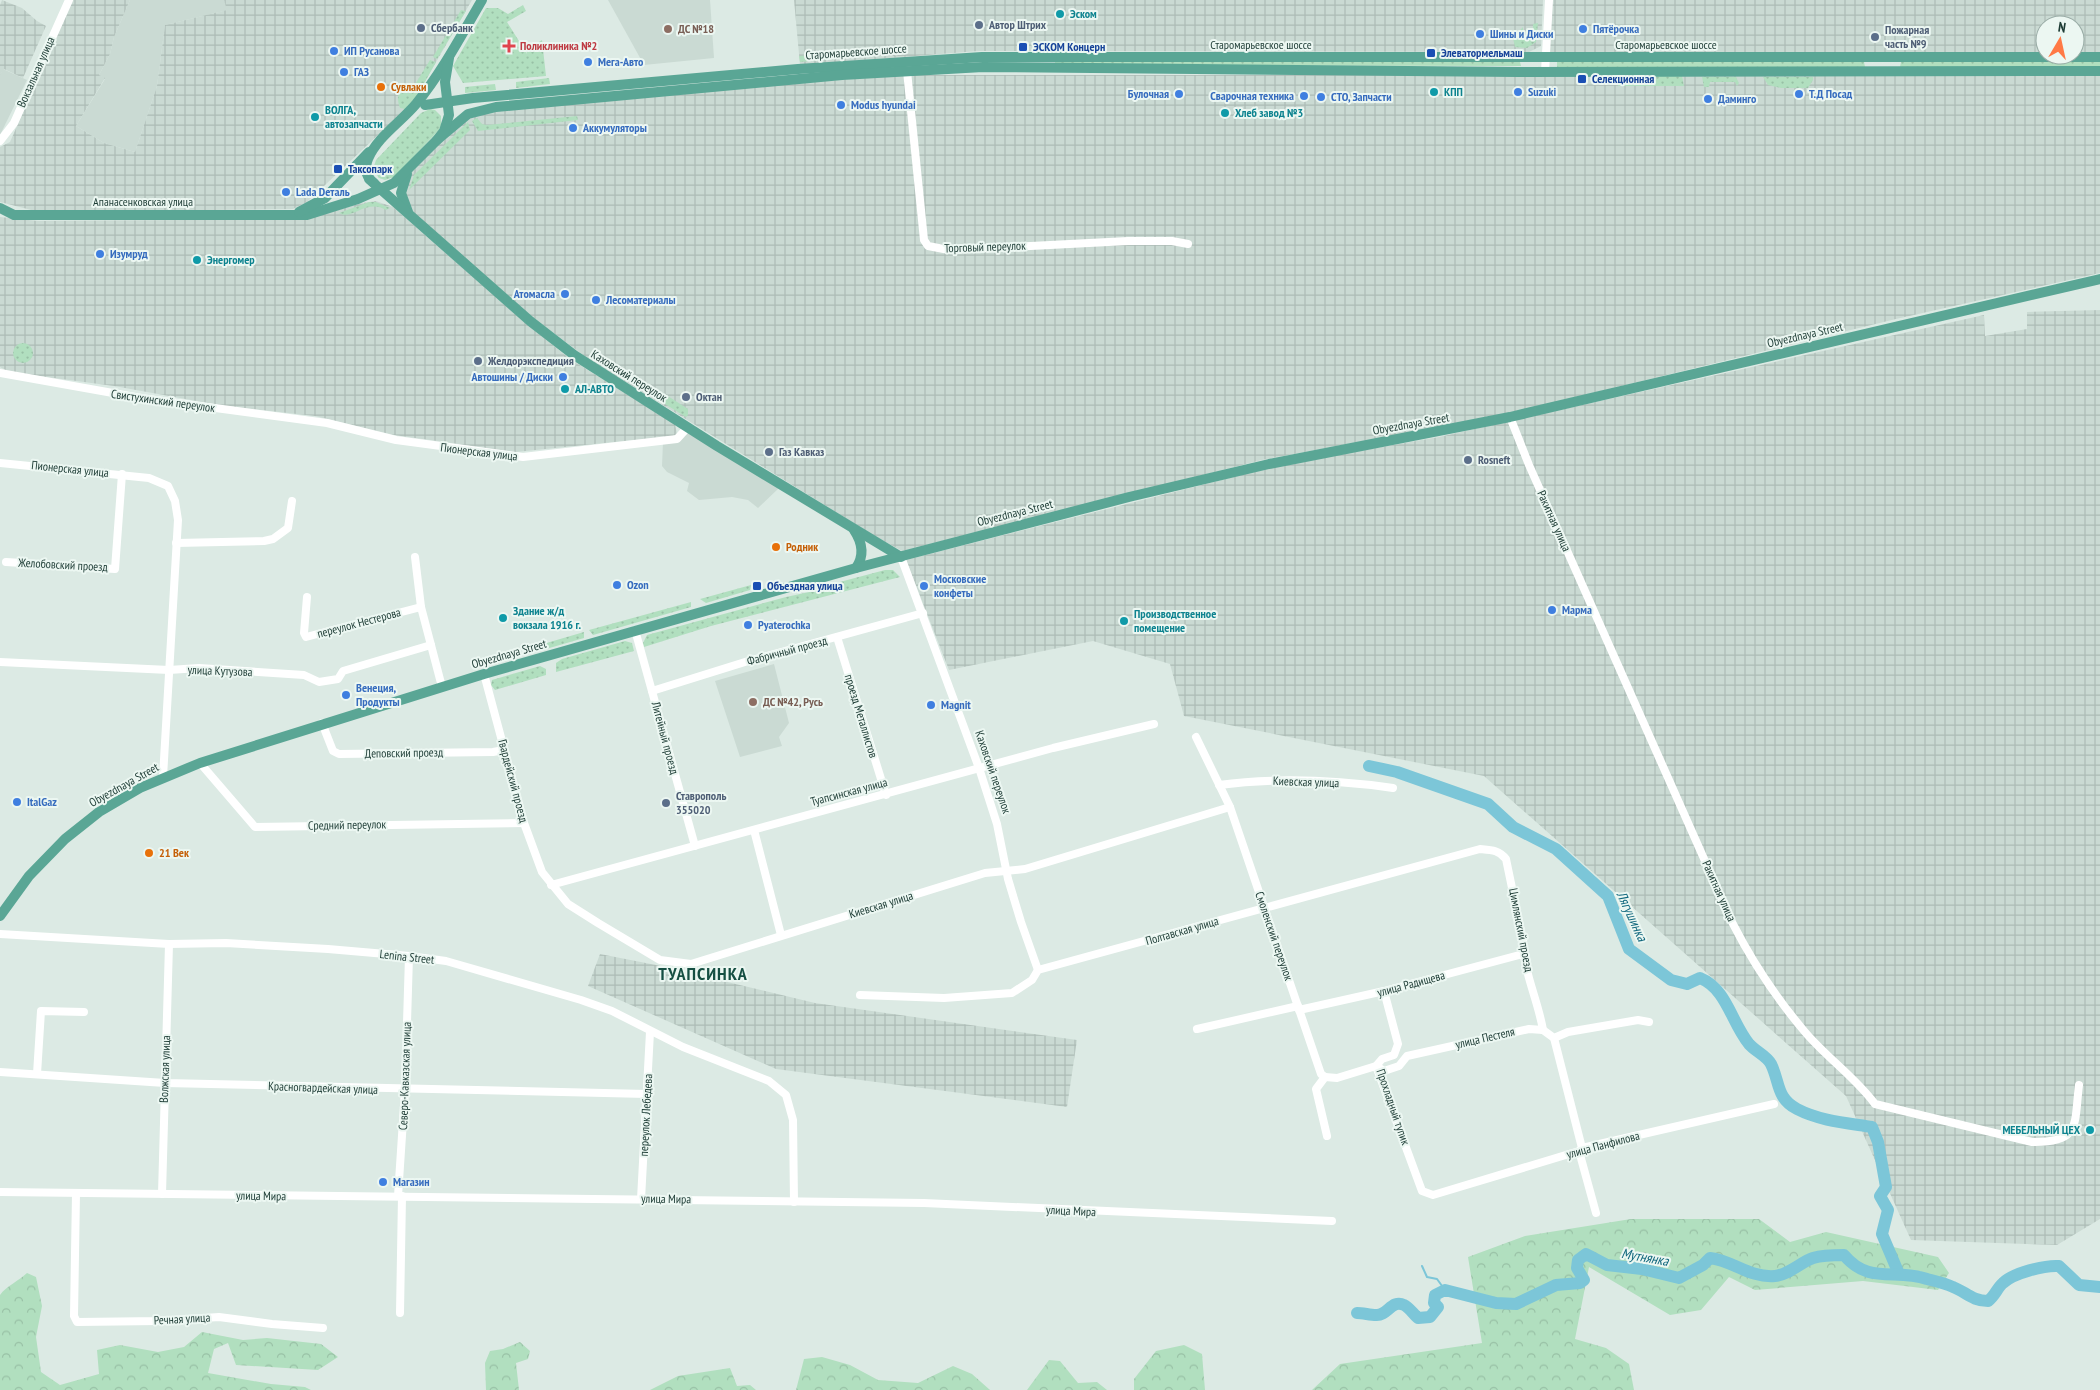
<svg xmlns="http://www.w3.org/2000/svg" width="2100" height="1390" viewBox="0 0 2100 1390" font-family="'PT Sans Narrow',sans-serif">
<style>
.built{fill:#cadad3}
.industrial{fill:url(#industrial-grid)}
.grass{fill:url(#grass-dots)}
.forest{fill:url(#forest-crowns)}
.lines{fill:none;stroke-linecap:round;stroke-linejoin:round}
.stream{stroke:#7cc6d8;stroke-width:2}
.river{stroke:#7cc6d8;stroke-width:12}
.minor{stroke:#fff;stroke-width:8}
.major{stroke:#5aa695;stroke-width:10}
.culture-dot{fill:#0f9aa8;stroke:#ecf7f2;stroke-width:2}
.service-dot{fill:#5c6f8a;stroke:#ecf7f2;stroke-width:2}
.education-dot{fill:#8d6e63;stroke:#ecf7f2;stroke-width:2}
.shop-dot{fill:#3f7fe0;stroke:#ecf7f2;stroke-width:2}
.health-dot{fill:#e0444e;stroke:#ecf7f2;stroke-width:2}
.transit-dot{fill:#1a4fb4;stroke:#ecf7f2;stroke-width:2}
.food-dot{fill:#e8710a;stroke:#ecf7f2;stroke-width:2}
.labels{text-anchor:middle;stroke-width:4;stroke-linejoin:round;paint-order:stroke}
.culture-label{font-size:12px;font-weight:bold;fill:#0d838f;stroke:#ecf7f2;text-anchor:start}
.service-label{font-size:12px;font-weight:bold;fill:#4e5e75;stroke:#ecf7f2;text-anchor:start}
.education-label{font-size:12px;font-weight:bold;fill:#785e54;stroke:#ecf7f2;text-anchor:start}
.shop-label{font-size:12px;font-weight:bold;fill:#366cbe;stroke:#ecf7f2;text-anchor:start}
.street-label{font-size:12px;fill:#1c3b34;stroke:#ecf7f2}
.health-label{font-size:12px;font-weight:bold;fill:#be3a42;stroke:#ecf7f2;text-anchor:start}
.transit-label{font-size:12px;font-weight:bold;fill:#164399;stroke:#ecf7f2;text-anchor:start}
.food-label{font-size:12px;font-weight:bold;fill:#c56008;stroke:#ecf7f2;text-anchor:start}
.water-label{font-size:14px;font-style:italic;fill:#10677d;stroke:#ecf7f2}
.district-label{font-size:18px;font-weight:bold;letter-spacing:1px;fill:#164f43;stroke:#ecf7f2}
</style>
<defs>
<pattern id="industrial-grid" width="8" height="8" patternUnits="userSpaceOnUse" patternTransform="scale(1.25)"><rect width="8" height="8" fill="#cadad3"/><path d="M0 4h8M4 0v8" fill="none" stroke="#adbcb6"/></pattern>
<pattern id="grass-dots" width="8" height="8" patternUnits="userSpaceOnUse" patternTransform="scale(1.25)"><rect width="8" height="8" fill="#b1dfbf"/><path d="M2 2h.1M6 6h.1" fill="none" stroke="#98c0a5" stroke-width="1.8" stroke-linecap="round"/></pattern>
<pattern id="forest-crowns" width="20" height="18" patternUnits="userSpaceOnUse" patternTransform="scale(1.25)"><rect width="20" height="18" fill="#b1dfbf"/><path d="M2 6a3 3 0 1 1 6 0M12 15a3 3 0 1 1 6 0" fill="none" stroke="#98c0a5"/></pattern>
</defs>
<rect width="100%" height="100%" fill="#dceae4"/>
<g class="built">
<path d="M130,0H224L228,10L165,25L157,86L135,152L104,143L76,126L105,79L99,75L110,54L114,37Z"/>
<path d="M608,0H710L714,58L644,65Z"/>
<path d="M3,69L27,80L0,135V75Z"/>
<path d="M687,431L779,488L758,508L748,500L732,497L699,500L687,491L689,483L667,472L662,466L663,442Z"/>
<path d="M774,664L789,723L779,737L782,746L740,757L715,681Z"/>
</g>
<g class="industrial">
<path d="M2,0L22,8L37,21L46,26L23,78L4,69L0,75V5Z"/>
<path d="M72,0H130L114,37L110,54L99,75L105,78L76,126L104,143L135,152L157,86L165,25L227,10L224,0H472L413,102L307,202L293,209L39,212L0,202V147L10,142Z"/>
<path d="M794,0H1543L1541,46L1529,52L979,51L800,65Z"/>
<path d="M1552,0H2100V54H2075V25H2045V54H1549Z"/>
<path d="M911,75H2100V273L1896,319L1507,414L1262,460L902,551L873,535L587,358L527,313L413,215L404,193L412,172L440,143L470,117L478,113L779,84Z"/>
<path d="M376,201L393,207L523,321L570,359L675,424L677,434L673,436L516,452L394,435L315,416L224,406L114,386L9,372L0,367V217L38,221L307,219L362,203Z"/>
<path d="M2100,310V1219L2057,1245L1911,1240L1846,1096L1484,776L1184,716L1170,664L1093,641L949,670L906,560L1265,469L1319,458L1439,437L1984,315L1985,336L2027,329V312Z"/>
<path d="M600,954L656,965L815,1003L1077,1040L1067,1107L776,1069L588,986Z"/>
</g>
<g class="grass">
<path d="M523,5L526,11L507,22L527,54L526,50L542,40L546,76L463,83L453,66L486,8H498L508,14Z"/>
<path d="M461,10L466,11L437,59L433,57Z"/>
<path d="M1538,23L1536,42L1527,48L1515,47L1513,38L1523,27V36L1533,37V24Z"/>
<path d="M846,52L843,58L800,62L799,56Z"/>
<path d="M430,60L436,62L417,96L405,109L400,108C396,98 398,89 407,84L414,86Z"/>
<path d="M1055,60L1520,62L1521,66L1055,65Z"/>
<path d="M2100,61V68L1900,67L1901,62Z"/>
<path d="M1557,62H1864L1865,67L1557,68Z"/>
<path d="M1621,76H1682L1684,86H1618Z"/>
<path d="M1702,77H1736L1739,83L1737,86L1735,82H1710L1709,87H1704Z"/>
<path d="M1763,77H1813V80L1808,88H1781L1768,85Z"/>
<path d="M549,78L550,84L516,88V82Z"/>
<path d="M495,84L496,90L465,93V87Z"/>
<path d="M430,109L435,110L441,116V125L439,130L394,177L385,180L379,178L373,169L376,160L421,113Z"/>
<path d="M577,116L578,120L478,131L472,121L477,118L482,124L487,125Z"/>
<path d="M468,122L470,130L409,190L414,175Z"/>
<path d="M369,202H376L390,208L386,210C367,198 351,221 339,213Z"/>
<circle cx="23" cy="353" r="10"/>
<path d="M660,391L688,409V415L686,417L652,396L654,392Z"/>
<path d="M885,570H893L900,577L711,626L644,647L643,643L647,635L786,597L828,588L836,583Z"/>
<path d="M751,585L750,590L706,603L700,599Z"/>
<path d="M691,602V607L593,635L589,630Z"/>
<path d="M584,632V638L546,649L543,644Z"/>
<path d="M625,641L632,643L634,651L556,672V663L562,659Z"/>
<path d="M540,666L546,669V675L495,690L491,685L492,680Z"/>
</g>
<g class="forest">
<path d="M1631,1219H1759L1790,1242L1826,1232L1938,1257L1949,1273L1938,1290L1863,1281L1755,1290L1729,1277L1701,1310L1670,1315L1589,1267L1575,1339L1606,1348L1629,1364L1634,1390H1312L1340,1364L1482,1343L1468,1257L1525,1236Z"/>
<path d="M27,1273L36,1277L42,1306L36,1337L41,1372L60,1385L99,1374L97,1350L120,1345L158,1352L184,1347L202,1332L243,1340L267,1338L321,1344L338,1357L318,1370L236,1365L228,1343L214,1349L208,1373L271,1384L305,1387L311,1390H0V1295C6,1286 19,1281 27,1273Z"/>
<path d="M520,1342L530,1351L528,1359L516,1363L519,1390H486L485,1363L490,1351L503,1349Z"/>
<path d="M1184,1345L1202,1354L1205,1390H1134V1379L1156,1351Z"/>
<path d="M822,1357L850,1365L878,1380L918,1383L953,1366L972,1374L990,1390H796L804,1359Z"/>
<path d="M1049,1360L1060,1361L1078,1383L1097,1382L1107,1390H1027Z"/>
<path d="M730,1368L737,1386L750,1385L756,1390H650L678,1376Z"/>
</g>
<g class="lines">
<path class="stream" d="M1422,1266L1427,1277L1437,1279L1445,1290"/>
<g class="river">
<path d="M1369,766L1397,772L1488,804L1513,827L1556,849L1608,896L1629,949L1671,980L1687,984L1700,978C1727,989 1731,1022 1749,1044C1755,1051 1767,1056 1771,1064C1780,1082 1776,1098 1797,1109C1820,1121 1847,1123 1872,1127L1878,1142L1886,1187L1880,1196L1888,1210L1882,1234L1899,1274"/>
<path d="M1357,1313C1363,1313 1370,1315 1376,1315C1387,1316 1392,1299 1404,1305C1409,1307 1414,1315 1418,1318L1430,1317L1438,1307L1434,1303L1435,1295L1445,1290L1496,1303L1516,1304L1556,1285L1580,1283L1584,1280L1577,1268L1578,1260L1586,1254L1607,1265L1642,1269L1679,1278L1703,1265L1710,1258C1734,1261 1749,1278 1775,1276C1788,1275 1801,1262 1813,1258C1823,1255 1833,1255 1844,1255C1869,1285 1895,1268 1927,1279C1935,1281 1945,1283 1953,1287C1966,1292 1972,1301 1988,1301C1995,1296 1997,1288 2003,1283C2013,1273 2045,1265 2059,1266L2079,1285L2100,1287"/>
</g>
<g class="minor">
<path d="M907,71L924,240L928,246L949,250L1128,241H1172L1188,244"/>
<path d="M1545,72L1549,0"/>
<path d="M0,141L14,123L69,0"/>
<path d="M0,373L141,398L327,423L396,440L523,457L677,439L688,427"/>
<path d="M1510,417L1529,465L1733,924C1753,963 1777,999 1805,1032C1827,1058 1855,1077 1875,1104L2032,1142C2081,1143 2074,1125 2079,1085"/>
<path d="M0,463L149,478L168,486L175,501L178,520L163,777"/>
<path d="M176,543L264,541L273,539L288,528L292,501"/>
<path d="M415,557L421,607L442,687"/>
<path d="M901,557L979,768L997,824L1008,879L1021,922L1038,970"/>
<path d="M6,562L115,569L122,474"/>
<path d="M307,597L304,633L306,637L421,607"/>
<path d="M635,630L695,846"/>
<path d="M837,637L886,795"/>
<path d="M0,662L169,670L199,668L304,675L319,682L338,679L343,671L431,645"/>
<path d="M484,674L524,823L542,872L568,904L598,923L660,960L691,964L985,873L1025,869L1230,807"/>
<path d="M652,691L745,662L923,613"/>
<path d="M322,723L333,751L339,754L493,752L504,750"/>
<path d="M1196,737L1230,807L1321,1074L1325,1077L1316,1089L1327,1136"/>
<path d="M200,763L255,827L524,823"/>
<path d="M1219,785C1277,777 1336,780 1393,788"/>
<path d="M754,830L781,935"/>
<path d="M551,885L1053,748L1154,724"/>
<path d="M0,934L169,944L226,943L328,949L409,956L446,961L581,1000L612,1011L683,1047L769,1081L786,1095L793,1120L794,1202"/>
<path d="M1384,991L1398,1044L1394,1055L1382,1059L1376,1066L1422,1191L1433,1195L1579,1151L1582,1148L1774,1104"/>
<path d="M860,995L944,998L1012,993L1032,980L1038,970L1480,849C1491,850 1499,850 1506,859L1523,941C1523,971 1538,1000 1543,1030"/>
<path d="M1299,1010L1384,991L1523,954"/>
<path d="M1197,1029L1298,1006"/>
<path d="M1554,1038L1582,1148"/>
<path d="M0,1072L165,1083L647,1094"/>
<path d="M37,1074L41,1011L84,1012"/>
<path d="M1325,1077L1337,1078L1376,1066L1384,1071L1399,1066L1407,1056L1529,1029L1543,1030L1554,1038L1568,1032L1638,1020L1649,1022"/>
<path d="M1579,1151L1596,1213"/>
<path d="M0,1192L924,1203L1332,1221"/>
<path d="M76,1193L74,1316L77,1322L159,1321L219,1317L272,1324L323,1328"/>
<path d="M162,1194L169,944"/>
<path d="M398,1196L405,1090L409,956"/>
<path d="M641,1199L650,1032"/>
<path d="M400,1313L402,1196"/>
</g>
<g class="major">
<path d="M425,105L473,98L798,69L982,57H2100"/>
<path d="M437,140L468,114L496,107L842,75L983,67L1518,72L2100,71"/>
<path d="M407,174L401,193L408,212"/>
<path d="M369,179L530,321L574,355L717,446L901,557"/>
<path d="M374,183C366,177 364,169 368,159C377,137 401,122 416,104C442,72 461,36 482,0"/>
<path d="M0,208L14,215H307L358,199L394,183L437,140L444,131L449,115L445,82L449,58"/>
<path d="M299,212L325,198L369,152"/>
<path d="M854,530C862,542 865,555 856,568"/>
<path d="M0,916L29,876L65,839L99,812L140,788L200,763L484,674L856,568L1129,497L1269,464L1510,417L2100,279"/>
</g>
</g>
<g class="culture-dot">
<circle cx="1060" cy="14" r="5"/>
<circle cx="1434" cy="92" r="5"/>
<circle cx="1225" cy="113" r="5"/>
<circle cx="315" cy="117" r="5"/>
<circle cx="197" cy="260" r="5"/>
<circle cx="565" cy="389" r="5"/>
<circle cx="503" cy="618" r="5"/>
<circle cx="1124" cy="621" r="5"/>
<circle cx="2090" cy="1130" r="5"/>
</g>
<g class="service-dot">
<circle cx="979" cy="25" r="5"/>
<circle cx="421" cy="28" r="5"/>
<circle cx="1875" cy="37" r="5"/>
<circle cx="478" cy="361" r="5"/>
<circle cx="686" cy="397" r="5"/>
<circle cx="769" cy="452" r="5"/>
<circle cx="1468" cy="460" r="5"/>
<circle cx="666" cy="803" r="5"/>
</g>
<g class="education-dot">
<circle cx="668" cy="29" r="5"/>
<circle cx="753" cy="702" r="5"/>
</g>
<g class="shop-dot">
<circle cx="1583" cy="29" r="5"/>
<circle cx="1480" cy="34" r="5"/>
<circle cx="334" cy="51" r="5"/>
<circle cx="588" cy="62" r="5"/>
<circle cx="344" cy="72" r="5"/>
<circle cx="1518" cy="92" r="5"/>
<circle cx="1179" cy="94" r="5"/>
<circle cx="1799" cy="94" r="5"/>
<circle cx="1304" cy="96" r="5"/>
<circle cx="1321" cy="97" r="5"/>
<circle cx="1708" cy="99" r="5"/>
<circle cx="841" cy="105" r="5"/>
<circle cx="573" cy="128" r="5"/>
<circle cx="286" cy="192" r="5"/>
<circle cx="100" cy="254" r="5"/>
<circle cx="565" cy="294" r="5"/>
<circle cx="596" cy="300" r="5"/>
<circle cx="563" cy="377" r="5"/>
<circle cx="617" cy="585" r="5"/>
<circle cx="924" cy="586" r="5"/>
<circle cx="1552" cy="610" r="5"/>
<circle cx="748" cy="625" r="5"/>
<circle cx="346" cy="695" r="5"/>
<circle cx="931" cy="705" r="5"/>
<circle cx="17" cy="802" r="5"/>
<circle cx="383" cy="1182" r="5"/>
</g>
<path class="health-dot" d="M506.5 38.5h5v5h5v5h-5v5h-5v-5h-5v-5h5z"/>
<g class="transit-dot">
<rect x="1018" y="42" width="10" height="10" rx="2.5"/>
<rect x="1426" y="48" width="10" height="10" rx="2.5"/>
<rect x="1577" y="74" width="10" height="10" rx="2.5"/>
<rect x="333" y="164" width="10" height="10" rx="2.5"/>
<rect x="752" y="581" width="10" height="10" rx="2.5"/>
</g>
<g class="food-dot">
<circle cx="381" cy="87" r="5"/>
<circle cx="776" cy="547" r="5"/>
<circle cx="149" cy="853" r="5"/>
</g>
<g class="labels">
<g class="culture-label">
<text x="1070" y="18">Эском</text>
<text x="1444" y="96">КПП</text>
<text x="325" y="114">ВОЛГА,<tspan x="325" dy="14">автозапчасти</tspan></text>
<text x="1235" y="117">Хлеб завод №3</text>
<text x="207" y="264">Энергомер</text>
<text x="575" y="393">АЛ-АВТО</text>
<text x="513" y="615">Здание ж/д<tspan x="513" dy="14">вокзала 1916 г.</tspan></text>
<text x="1134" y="618">Производственное<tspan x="1134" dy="14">помещение</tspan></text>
<text x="2080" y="1134" text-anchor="end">МЕБЕЛЬНЫЙ ЦЕХ</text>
</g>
<g class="service-label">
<text x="989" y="29">Автор Штрих</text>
<text x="431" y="32">Сбербанк</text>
<text x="1885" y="34">Пожарная<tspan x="1885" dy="14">часть №9</tspan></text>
<text x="488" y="365">Желдорэкспедиция</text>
<text x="696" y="401">Октан</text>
<text x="779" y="456">Газ Кавказ</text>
<text x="1478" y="464">Rosneft</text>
<text x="676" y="800">Ставрополь<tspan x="676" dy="14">355020</tspan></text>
</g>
<g class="education-label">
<text x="678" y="33">ДС №18</text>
<text x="763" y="706">ДС №42, Русь</text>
</g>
<g class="shop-label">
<text x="1593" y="33">Пятёрочка</text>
<text x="1490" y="38">Шины и Диски</text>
<text x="344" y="55">ИП Русанова</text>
<text x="598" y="66">Мега-Авто</text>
<text x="354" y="76">ГАЗ</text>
<text x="1528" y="96">Suzuki</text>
<text x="1169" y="98" text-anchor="end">Булочная</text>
<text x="1809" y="98">Т.Д Посад</text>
<text x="1294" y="100" text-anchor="end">Сварочная техника</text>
<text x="1331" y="101">СТО, Запчасти</text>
<text x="1718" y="103">Даминго</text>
<text x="851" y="109">Modus hyundai</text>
<text x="583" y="132">Аккумуляторы</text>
<text x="296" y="196">Lada Dеталь</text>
<text x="110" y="258">Изумруд</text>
<text x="555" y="298" text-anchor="end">Атомасла</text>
<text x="606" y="304">Лесоматериалы</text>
<text x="553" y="381" text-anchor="end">Автошины / Диски</text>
<text x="934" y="583">Московские<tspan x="934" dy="14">конфеты</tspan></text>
<text x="627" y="589">Ozon</text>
<text x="1562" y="614">Марма</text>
<text x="758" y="629">Pyaterochka</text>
<text x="356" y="692">Венеция,<tspan x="356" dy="14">Продукты</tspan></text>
<text x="941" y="709">Magnit</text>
<text x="27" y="806">ItalGaz</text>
<text x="393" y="1186">Магазин</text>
</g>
<g class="street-label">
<text x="1261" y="49">Старомарьевское шоссе</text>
<text x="1666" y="49">Старомарьевское шоссе</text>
<text transform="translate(856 52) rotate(-4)" y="4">Старомарьевское шоссе</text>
<text transform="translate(36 72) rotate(-66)" y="4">Вокзальная улица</text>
<text x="143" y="206">Апанасенковская улица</text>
<text transform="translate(985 247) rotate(-2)" y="4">Торговый переулок</text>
<text transform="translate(1805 335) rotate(-13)" y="4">Obyezdnaya Street</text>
<text transform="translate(629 376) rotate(32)" y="4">Каховский переулок</text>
<text transform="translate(163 401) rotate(8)" y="4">Свистухинский переулок</text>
<text transform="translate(1411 424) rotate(-10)" y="4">Obyezdnaya Street</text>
<text transform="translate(479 452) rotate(7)" y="4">Пионерская улица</text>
<text transform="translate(70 469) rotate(6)" y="4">Пионерская улица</text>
<text transform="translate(1015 513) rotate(-14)" y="4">Obyezdnaya Street</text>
<text transform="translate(1554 521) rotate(66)" y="4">Ракитная улица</text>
<text transform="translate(63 565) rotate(3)" y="4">Желобовский проезд</text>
<text transform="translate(359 623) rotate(-15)" y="4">переулок Нестерова</text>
<text transform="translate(787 651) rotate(-15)" y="4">Фабричный проезд</text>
<text transform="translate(509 654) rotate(-16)" y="4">Obyezdnaya Street</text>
<text transform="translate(220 671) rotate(2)" y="4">улица Кутузова</text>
<text transform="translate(861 716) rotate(73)" y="4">проезд Металлистов</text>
<text transform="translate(665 738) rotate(75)" y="4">Литейный проезд</text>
<text transform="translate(404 753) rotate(-1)" y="4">Деповский проезд</text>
<text transform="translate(993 772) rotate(71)" y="4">Каховский переулок</text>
<text transform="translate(513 781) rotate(75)" y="4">Гвардейский проезд</text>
<text transform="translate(1306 782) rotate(2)" y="4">Киевская улица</text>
<text transform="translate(124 785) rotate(-29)" y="4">Obyezdnaya Street</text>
<text transform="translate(849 792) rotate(-15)" y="4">Туапсинская улица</text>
<text transform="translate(347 825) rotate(-1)" y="4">Средний переулок</text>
<text transform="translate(1719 891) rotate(66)" y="4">Ракитная улица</text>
<text transform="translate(881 905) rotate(-17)" y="4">Киевская улица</text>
<text transform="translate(1521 930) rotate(79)" y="4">Цимлянский проезд</text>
<text transform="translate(1182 931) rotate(-16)" y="4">Полтавская улица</text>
<text transform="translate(1274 936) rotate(71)" y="4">Смоленский переулок</text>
<text transform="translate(407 957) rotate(6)" y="4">Lenina Street</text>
<text transform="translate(1411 984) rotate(-15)" y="4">улица Радищева</text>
<text transform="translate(1485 1038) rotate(-13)" y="4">улица Пестеля</text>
<text transform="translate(165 1069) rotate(-88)" y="4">Волжская улица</text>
<text transform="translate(405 1076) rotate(-88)" y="4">Северо-Кавказская улица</text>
<text transform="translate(323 1088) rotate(2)" y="4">Красногвардейская улица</text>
<text transform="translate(1393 1107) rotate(71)" y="4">Прохладный тупик</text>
<text transform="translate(646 1115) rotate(-87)" y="4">переулок Лебедева</text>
<text transform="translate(1603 1145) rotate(-15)" y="4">улица Панфилова</text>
<text transform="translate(261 1196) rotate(1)" y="4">улица Мира</text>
<text transform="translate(666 1199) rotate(1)" y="4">улица Мира</text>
<text transform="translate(1071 1211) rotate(3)" y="4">улица Мира</text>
<text transform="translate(182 1319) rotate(-3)" y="4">Речная улица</text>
</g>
<g class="health-label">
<text x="520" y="50">Поликлиника №2</text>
</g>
<g class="transit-label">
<text x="1033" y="51">ЭСКОМ Концерн</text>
<text x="1441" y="57">Элеватормельмаш</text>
<text x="1592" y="83">Селекционная</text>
<text x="348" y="173">Таксопарк</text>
<text x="767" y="590">Объездная улица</text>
</g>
<g class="food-label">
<text x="391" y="91">Сувлаки</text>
<text x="786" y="551">Родник</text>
<text x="159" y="857">21 Век</text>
</g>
<g class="water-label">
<text transform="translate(1632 916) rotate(65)" y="5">Лягушинка</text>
<text transform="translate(1645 1257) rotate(10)" y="5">Мутнянка</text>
</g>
<g class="district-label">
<text x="703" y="980">ТУАПСИНКА</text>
</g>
</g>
<g transform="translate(2060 40) rotate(9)"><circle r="24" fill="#ecf7f2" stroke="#99aca6"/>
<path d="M0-4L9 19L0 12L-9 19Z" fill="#ff7945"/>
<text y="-8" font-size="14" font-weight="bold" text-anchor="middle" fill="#1c3b34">N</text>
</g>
</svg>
